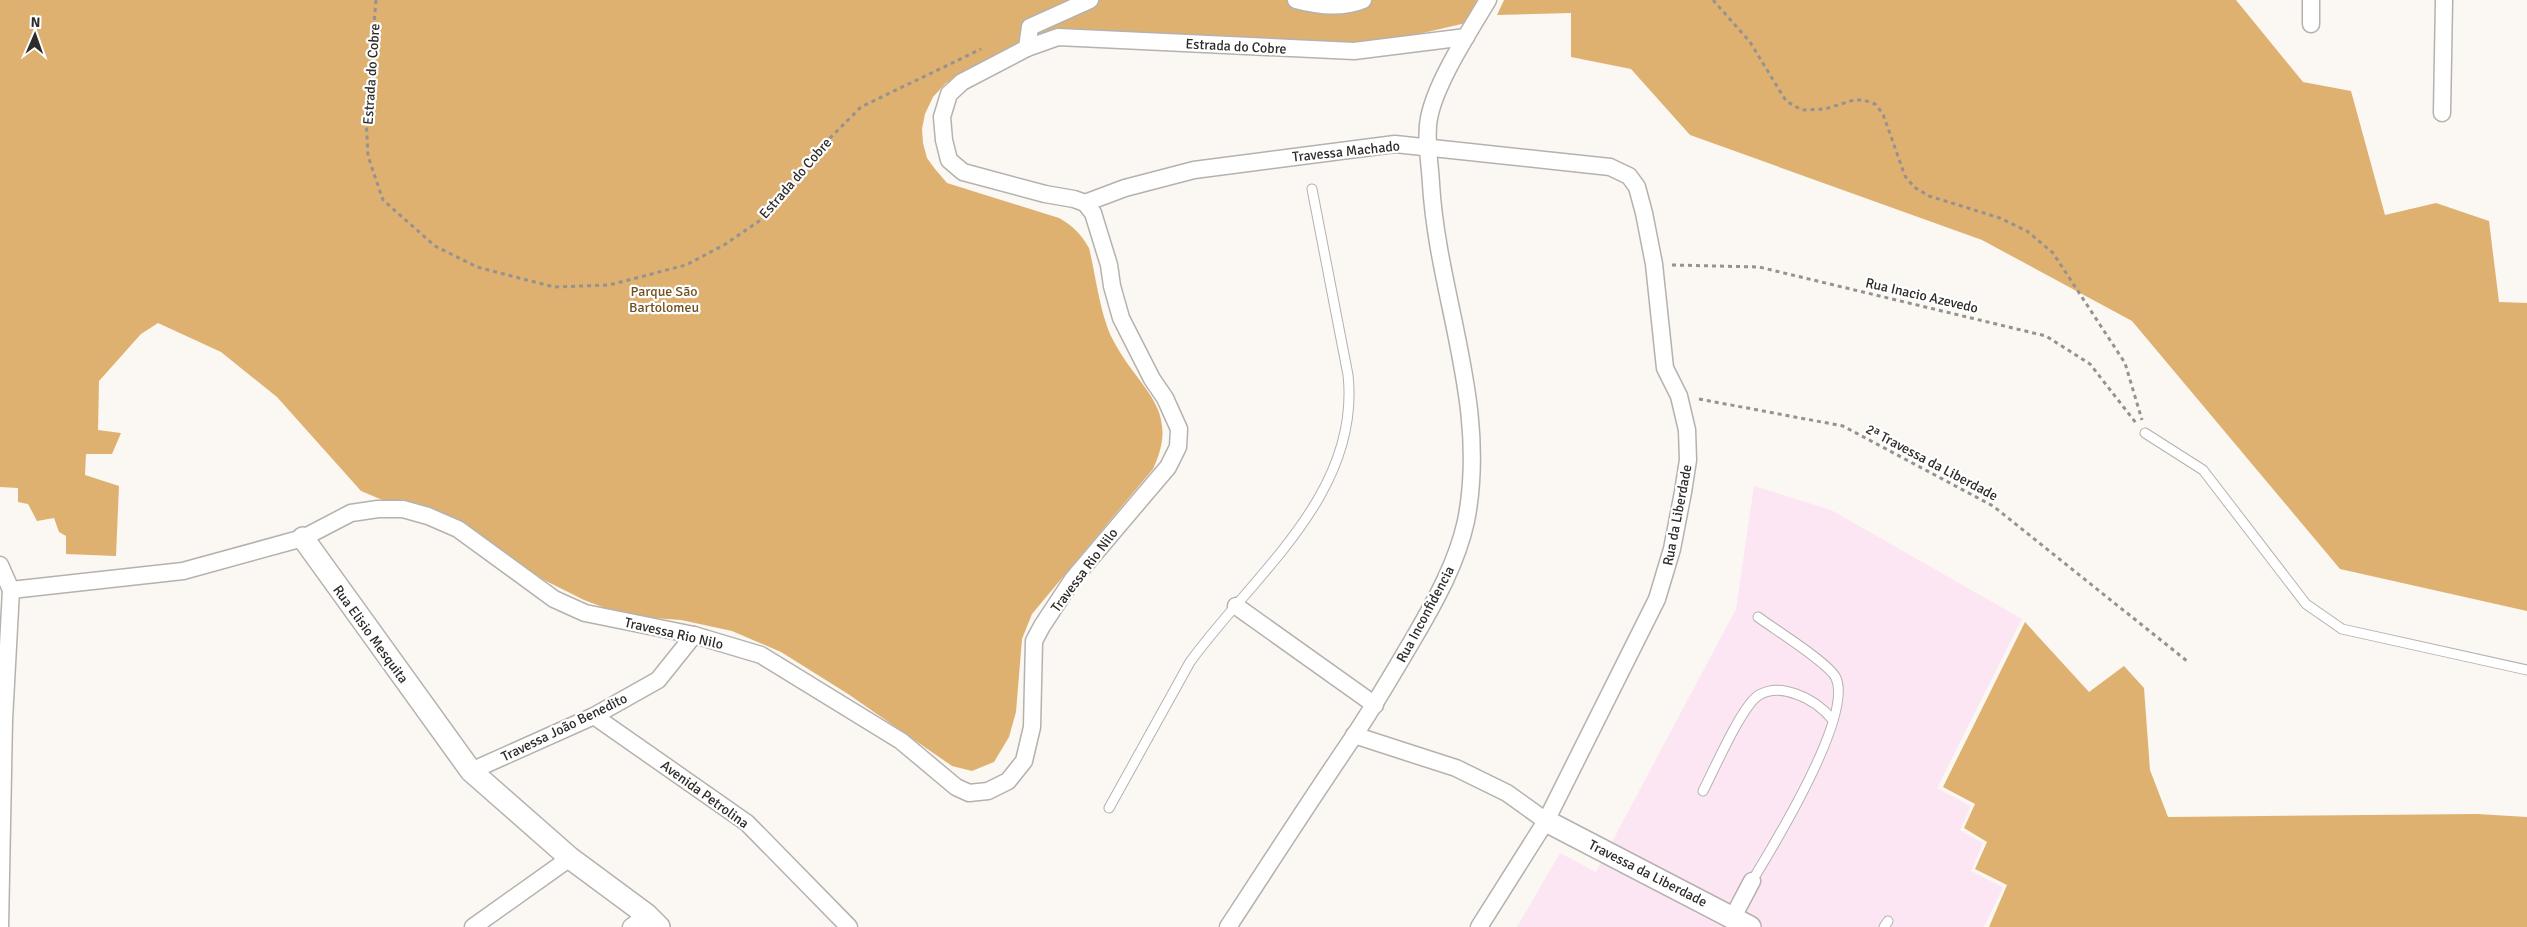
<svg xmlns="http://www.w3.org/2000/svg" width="2527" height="927" viewBox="0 0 2527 927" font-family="Signika,sans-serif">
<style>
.industrial{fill:#fde6f3}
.forest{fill:#dfb171}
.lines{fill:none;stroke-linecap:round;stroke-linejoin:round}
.service-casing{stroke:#b5b2ae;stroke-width:11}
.minor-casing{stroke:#b5b2ae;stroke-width:19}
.tertiary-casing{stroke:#b5b2ae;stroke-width:24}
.path{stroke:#95928f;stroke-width:3;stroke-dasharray:4 4;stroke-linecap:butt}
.service{stroke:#fff;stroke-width:9}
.minor{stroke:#fff;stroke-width:16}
.tertiary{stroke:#fff;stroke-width:21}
.labels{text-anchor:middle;stroke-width:4.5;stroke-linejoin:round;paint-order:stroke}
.street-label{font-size:14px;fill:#2e2c2b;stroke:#fff}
.park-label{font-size:14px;fill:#705020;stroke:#fff}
</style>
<rect width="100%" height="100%" fill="#fbf7f2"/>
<path class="industrial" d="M1754,486L1831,510L2022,619L1937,788L1971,806L1960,830L1983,843L1971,871L2003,887L1984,927H1517L1560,853L1596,872L1736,609Z"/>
<g class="forest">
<path d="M0,0H1477L1466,23L1371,45L1051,30L946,83L933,97L925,114L922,129L923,143L927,158L935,169L947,183L1059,218C1073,226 1081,234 1089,248C1096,276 1100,315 1113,340C1138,389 1182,408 1153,469L1032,614L1022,639L1016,712L1009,737L994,762L972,771L952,766L848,694L781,652L732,631L681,620L626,616L584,600L542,579L475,531L410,502L392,504L361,491L277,397L221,352L158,323L141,334L99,381L98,430L121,433L112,454H86L85,475L119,486L116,556L66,554V536L59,532L54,518L37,521L28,504L18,502V488L0,487Z"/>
<path d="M1504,0H2236L2303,82L2351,91L2385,215L2436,203L2489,221L2499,302L2527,303V611L2340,569L2132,321L1982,240L1690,135L1631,69L1571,57V13L1497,15Z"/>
<path d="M2025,622L2089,692L2124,666L2144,688L2150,770L2168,817L2477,814L2527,817V927H1989L2007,885L1975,869L1987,842L1964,828L1975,804L1943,787Z"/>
</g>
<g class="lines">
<defs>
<g id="service">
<path d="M2145,433L2203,470L2306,604L2342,629L2527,670"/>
<path d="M1703,791C1714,770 1742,705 1759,695C1771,688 1783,689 1796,694C1811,699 1822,707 1833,720"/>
<path d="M1109,808L1190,662C1253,575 1361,494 1348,375L1312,189"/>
<path d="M1752,881C1774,845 1853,716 1836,678C1829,663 1774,629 1758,617"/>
<path d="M1884,927L1888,921"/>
</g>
<g id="minor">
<path d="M1296,0C1318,6 1341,9 1363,0"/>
<path d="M2311,24V0"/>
<path d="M1027,48L1030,27L1090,0"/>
<path d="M2442,113L2444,0"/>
<path d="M1085,203L1125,188L1194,170L1395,144L1610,167L1629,176L1637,187L1644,213L1654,264L1665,368L1679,396L1687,430L1688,460L1683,492L1672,549L1657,599L1546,821L1479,927"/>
<path d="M0,565L11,590L4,720L0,927"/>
<path d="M11,590L183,571L303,538L351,513L378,509H403L428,516L458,529L554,599L585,613L694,635L761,655L901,741L956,787L969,793L988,791L1008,781L1024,761L1032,727L1034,641L1042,626L1073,579L1168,467L1178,447L1179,429L1165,398L1152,379L1121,318L1112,286L1109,265L1093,213L1085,203L1074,199L1045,194L963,172L949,160L944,140L942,117L949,94L962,82L1027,48L1058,37L1354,51L1466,37"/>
<path d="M1236,606L1375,705"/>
<path d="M594,716L747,823L849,927"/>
<path d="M1354,735L1456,768L1507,793L1546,821"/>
<path d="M471,771L594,716L658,680L694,635"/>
<path d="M1733,917L1752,881"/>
<path d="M473,927L570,858"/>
<path d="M631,927L647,915"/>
<path d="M1228,927C1270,863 1311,799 1354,736C1376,703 1395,670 1415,636C1436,600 1457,562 1466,521C1489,404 1438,298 1431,184C1430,163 1425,139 1429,118C1436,82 1469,32 1488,0"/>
</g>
<g id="tertiary">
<path d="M303,538L471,771L570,858L647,915L659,927"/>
<path d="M1546,821L1750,927"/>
</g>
</defs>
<use href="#service" class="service-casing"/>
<use href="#minor" class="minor-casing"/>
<use href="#tertiary" class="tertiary-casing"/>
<g class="path">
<path d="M376,0L366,116L368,156L383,200L435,246L477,267L554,287L609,285L686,265L724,245L765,217L828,140L861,107L981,49"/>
<path d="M1713,0L1750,42L1786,101L1802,110L1825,109L1854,100H1863L1875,104L1883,114L1905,176L1914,187L1929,196L2000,218L2027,231L2053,253L2125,363L2142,420"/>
<path d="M1672,265L1759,267L2046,336L2090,364L2136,423"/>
<path d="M1699,399L1843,426L1993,506L2187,661"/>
</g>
<use href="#service" class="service"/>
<use href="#minor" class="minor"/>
<use href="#tertiary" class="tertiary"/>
</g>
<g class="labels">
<g class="street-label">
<text transform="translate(1236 46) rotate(3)" y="5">Estrada do Cobre</text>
<text transform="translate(371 74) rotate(-86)" y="5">Estrada do Cobre</text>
<text transform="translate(1346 151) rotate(-6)" y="5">Travessa Machado</text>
<text transform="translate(795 178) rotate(-49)" y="5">Estrada do Cobre</text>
<text transform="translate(1922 295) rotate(13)" y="5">Rua Inacio Azevedo</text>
<text transform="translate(1932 462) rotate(28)" y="5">2ª Travessa da Liberdade</text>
<text transform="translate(1677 515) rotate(-79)" y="5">Rua da Liberdade</text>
<text transform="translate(1084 570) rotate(-53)" y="5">Travessa Rio Nilo</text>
<text transform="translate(1425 614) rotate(-62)" y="5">Rua Inconfidencia</text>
<text transform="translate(674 633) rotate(13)" y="5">Travessa Rio Nilo</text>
<text transform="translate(371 634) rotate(54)" y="5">Rua Elisio Mesquita</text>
<text transform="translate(564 727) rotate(-26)" y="5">Travessa João Benedito</text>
<text transform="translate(705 794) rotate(36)" y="5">Avenida Petrolina</text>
<text transform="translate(1648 873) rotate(27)" y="5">Travessa da Liberdade</text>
</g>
<g class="park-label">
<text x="664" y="296">Parque São<tspan x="664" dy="16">Bartolomeu</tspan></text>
</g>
</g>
<g transform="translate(35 35) rotate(2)" stroke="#ffffff" stroke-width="4" paint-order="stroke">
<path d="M0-4L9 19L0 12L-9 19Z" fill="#2e2c2b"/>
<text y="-8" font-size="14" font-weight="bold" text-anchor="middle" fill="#2e2c2b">N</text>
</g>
</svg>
